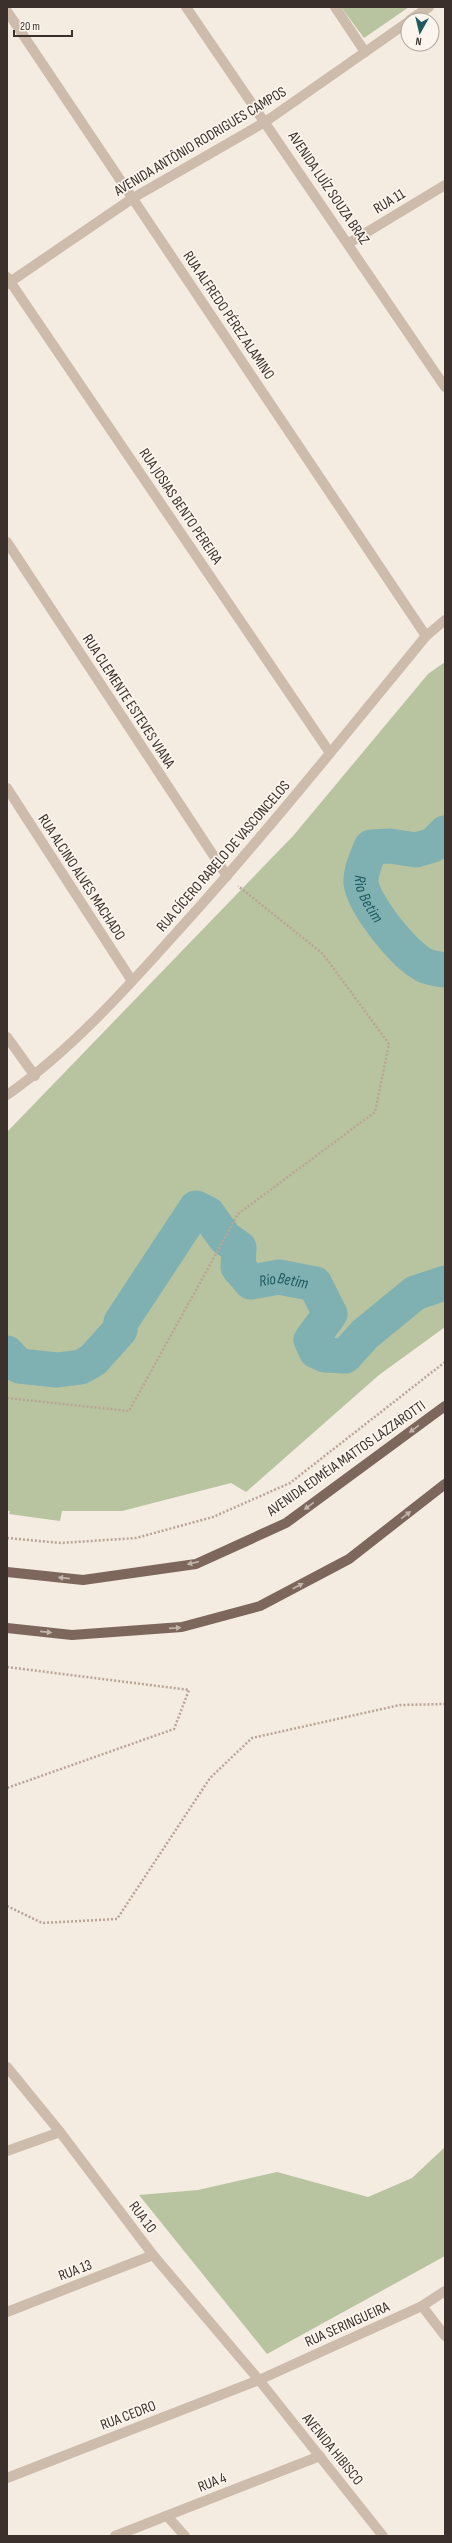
<svg xmlns="http://www.w3.org/2000/svg" width="452" height="2543" viewBox="0 0 452 2543" font-family="'Sofia Sans Condensed',sans-serif">
<style>
.green{fill:#b8c4a0}
.lines{fill:none;stroke-linecap:round;stroke-linejoin:round}
.river{stroke:#7fb0b2;stroke-width:35}
.path{stroke:#b9a596;stroke-width:2.5;stroke-dasharray:2 2;stroke-linecap:butt}
.minor{stroke:#cdbbac;stroke-width:10}
.major{stroke:#7d675c;stroke-width:10}
.oneway{fill:#c2b5ac}
.labels{text-anchor:middle;stroke-width:3.5;stroke-linejoin:round;paint-order:stroke}
.street-label{font-size:15px;fill:#3b302b;stroke:#fbf5ee}
.water-label{font-size:16px;font-style:italic;fill:#1f5a5e;stroke:#fbf5ee}
</style>
<rect width="100%" height="100%" fill="#f4ebe1"/>
<g class="green">
<path d="M341,7H409L364,38Z"/>
<path d="M445,662V1327L379,1375L246,1492L231,1483L122,1511H62L60,1521L9,1514L10,1511H7V1132L293,836L428,674Z"/>
<path d="M445,2147V2256L267,2354L139,2195L198,2190L277,2172L368,2197L412,2178Z"/>
</g>
<g class="lines">
<g class="river">
<path id="s1" d="M445,833L433,845L416,850L390,846L371,847C367,858 360,871 361,883C364,905 404,955 424,965C430,968 438,969 445,970"/>
<path id="s2" d="M7,1353L19,1366L57,1370L81,1367L93,1360L120,1330L121,1322L196,1208L208,1214L225,1238L239,1248L238,1267L251,1282L279,1277L315,1284L330,1314L311,1340L316,1351L325,1355L345,1356L365,1334L415,1293L445,1283"/>
</g>
<g class="path">
<path d="M7,1398L129,1411L238,1214L375,1112L389,1044L323,954L238,886"/>
<path d="M7,1538L61,1543L136,1538L213,1517L290,1483L445,1362"/>
<path d="M7,1667L189,1690L174,1729L7,1788"/>
<path d="M7,1906L42,1923L117,1919L210,1778L252,1738L400,1705L445,1704"/>
</g>
<g class="minor">
<path d="M186,7L445,387"/>
<path d="M335,7L365,52"/>
<path d="M7,11L426,636"/>
<path d="M410,20L429,7"/>
<path d="M349,243L445,185"/>
<path d="M7,277L330,753"/>
<path d="M7,284L133,198L265,122L408,22"/>
<path d="M7,542L227,876"/>
<path d="M7,788L132,981"/>
<path d="M7,1037L35,1076"/>
<path d="M7,1095C69,1052 125,990 176,933C263,837 344,736 426,636L445,620"/>
<path d="M7,2067L60,2132L153,2255L259,2380L383,2536"/>
<path d="M7,2151L60,2132"/>
<path d="M422,2306L445,2336"/>
<path d="M7,2312L153,2255"/>
<path d="M7,2478L259,2380L422,2306L445,2291"/>
<path d="M167,2516L185,2536"/>
<path d="M115,2536L320,2456"/>
</g>
<g class="major">
<path d="M7,1572L83,1580L196,1564L286,1523L445,1406"/>
<path d="M7,1628L72,1635L182,1627L260,1606L349,1559L445,1484"/>
</g>
</g>
<defs><path id="oneway-solid" d="M-6-.8H1V-3.2L6.5 0L1 3.2V.8H-6Z"/></defs>
<g class="oneway">
<use href="#oneway-solid" transform="translate(414 1429) rotate(144)"/>
<use href="#oneway-solid" transform="translate(309 1506) rotate(144)"/>
<use href="#oneway-solid" transform="translate(406 1515) rotate(-38)"/>
<use href="#oneway-solid" transform="translate(193 1563) rotate(167)"/>
<use href="#oneway-solid" transform="translate(64 1578) rotate(-174)"/>
<use href="#oneway-solid" transform="translate(298 1586) rotate(-28)"/>
<use href="#oneway-solid" transform="translate(175 1628) rotate(-4)"/>
<use href="#oneway-solid" transform="translate(46 1632) rotate(6)"/>
</g>
<g class="labels">
<g class="street-label">
<text transform="translate(200 141) rotate(-31)" y="5">AVENIDA ANTÔNIO RODRIGUES CAMPOS</text>
<text transform="translate(329 188) rotate(56)" y="5">AVENIDA LUÍZ SOUZA BRAZ</text>
<text transform="translate(389 201) rotate(-31)" y="5">RUA 11</text>
<text transform="translate(229 315) rotate(56)" y="5">RUA ALFREDO PÉREZ ALAMINO</text>
<text transform="translate(181 506) rotate(56)" y="5">RUA JOSIAS BENTO PEREIRA</text>
<text transform="translate(129 701) rotate(57)" y="5">RUA CLEMENTE ESTEVES VIANA</text>
<text transform="translate(223 856) rotate(-49)" y="5">RUA CÍCERO RABELO DE VASCONCELOS</text>
<text transform="translate(82 877) rotate(57)" y="5">RUA ALCINO ALVES MACHADO</text>
<text transform="translate(346 1458) rotate(-35)" y="5">AVENIDA EDMÉIA MATTOS LAZZAROTTI</text>
<text transform="translate(143 2217) rotate(53)" y="5">RUA 10</text>
<text transform="translate(75 2270) rotate(-21)" y="5">RUA 13</text>
<text transform="translate(347 2324) rotate(-24)" y="5">RUA SERINGUEIRA</text>
<text transform="translate(128 2415) rotate(-21)" y="5">RUA CEDRO</text>
<text transform="translate(333 2449) rotate(51)" y="5">AVENIDA HIBISCO</text>
<text transform="translate(212 2482) rotate(-21)" y="5">RUA 4</text>
</g>
<g class="water-label">
<text dy="6" stroke="none"><textPath href="#s1" startOffset="135">Rio Betim</textPath></text>
<text dy="6" stroke="none"><textPath href="#s2" startOffset="411">Rio Betim</textPath></text>
</g>
</g>
<rect width="452" height="2543" fill="none" stroke="#3b302b" stroke-width="16"/>
<g transform="translate(420 32) rotate(188)"><circle r="19" fill="#fbf5ee" stroke="#aea6a0"/>
<path d="M0-3L7 15L0 10L-7 15Z" fill="#1f5a5e"/>
<text y="-6" font-size="11" font-weight="bold" text-anchor="middle" fill="#3b302b">N</text>
</g>
<path d="M14 30v6h58v-6" fill="none" stroke="#3b302b" stroke-width="2"/>
<text x="20" y="30" font-size="12" fill="#3b302b" stroke="#fbf5ee" stroke-width="3" paint-order="stroke">20 m</text>
</svg>
